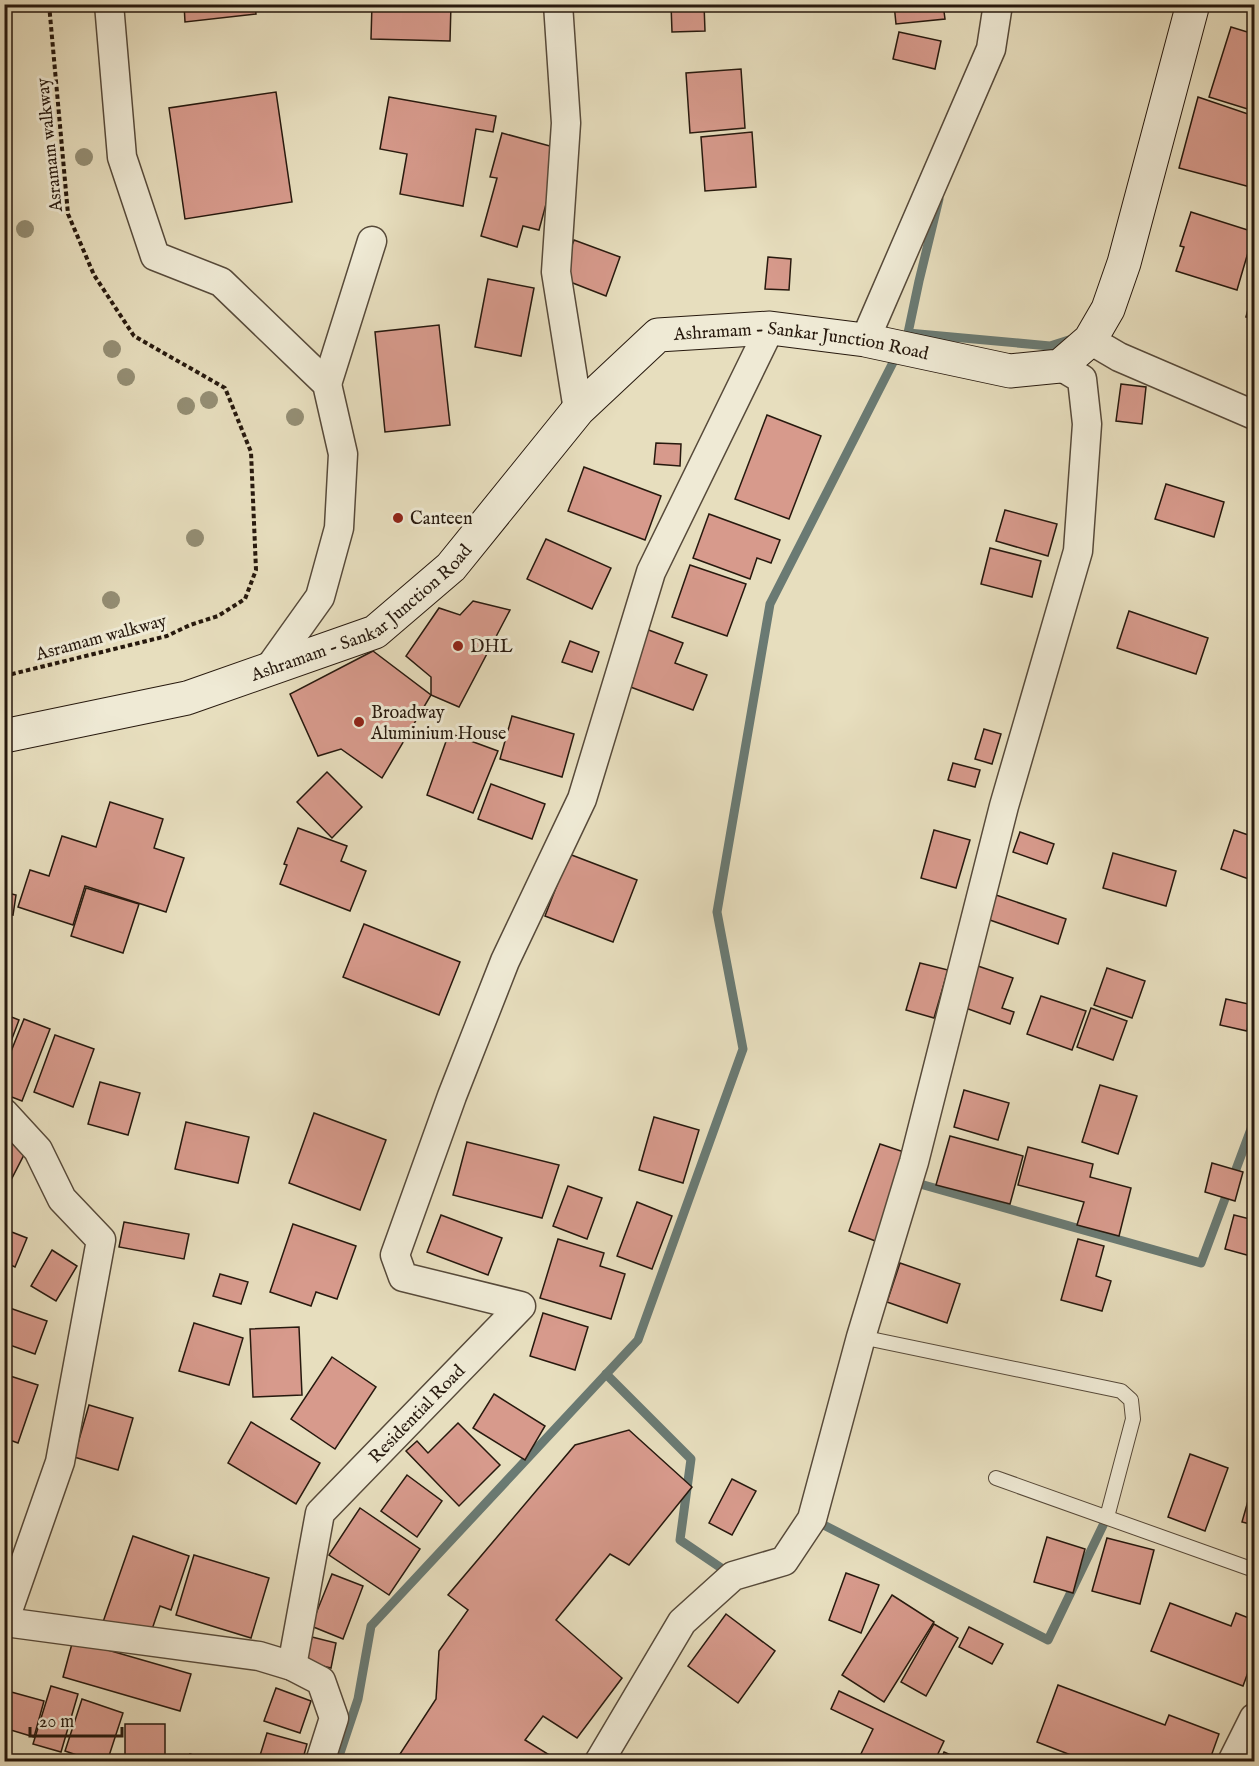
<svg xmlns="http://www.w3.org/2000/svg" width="1259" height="1766" viewBox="0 0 1259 1766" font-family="'IM FELL English',serif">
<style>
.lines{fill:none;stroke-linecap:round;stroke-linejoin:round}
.stream{stroke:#6a7a73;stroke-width:9}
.building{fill:#d79a8c;stroke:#27190e;stroke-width:1.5}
.lane-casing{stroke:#574a3a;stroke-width:16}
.street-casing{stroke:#574a3a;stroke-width:31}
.secondary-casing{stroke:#27190e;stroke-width:35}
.path{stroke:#27190e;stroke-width:4;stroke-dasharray:4.5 3;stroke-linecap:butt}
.lane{stroke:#efead5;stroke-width:14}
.street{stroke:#efead5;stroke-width:28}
.secondary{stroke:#efead5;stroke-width:33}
.tree{fill:#948e74}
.poi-dot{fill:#8f2418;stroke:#efead5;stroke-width:2}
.labels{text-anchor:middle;stroke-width:6;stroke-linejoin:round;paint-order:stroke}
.street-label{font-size:18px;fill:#27190e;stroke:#efead5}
.poi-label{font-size:18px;fill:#27190e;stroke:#efead5;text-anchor:start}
</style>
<rect width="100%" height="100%" fill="#e7debe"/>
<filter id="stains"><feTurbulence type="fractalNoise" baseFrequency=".00333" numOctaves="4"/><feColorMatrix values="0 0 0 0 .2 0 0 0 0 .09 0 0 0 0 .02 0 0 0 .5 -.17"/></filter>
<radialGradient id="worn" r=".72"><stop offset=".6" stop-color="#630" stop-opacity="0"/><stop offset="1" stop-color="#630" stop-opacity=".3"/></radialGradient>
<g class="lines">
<g class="stream">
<path d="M908,333L1050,346L1072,339"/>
<path d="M913,1182L1201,1263L1254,1121"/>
<path d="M606,1374L691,1459L680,1540L730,1574"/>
<path d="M814,1520L1048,1640L1107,1517L1111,1519"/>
<path d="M337,1762L358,1699L371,1626L638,1340L743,1049L717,912L770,604L908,333L919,281L939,199"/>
</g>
</g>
<g class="building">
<path d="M184,4H255L256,14L185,22Z"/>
<path d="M372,4H451L450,41L371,39Z"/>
<path d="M671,4H704L705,31L672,32Z"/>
<path d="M894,4H943L945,19L896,24Z"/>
<path d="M1112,4H1160L1159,8Z"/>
<path d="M1231,27L1254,34V111L1209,97Z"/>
<path d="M899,32L941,41L935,69L893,59Z"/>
<path d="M741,69L745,128L690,133L686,73Z"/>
<path d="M276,92L292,202L185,219L169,108Z"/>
<path d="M389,97L496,116L493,132L476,129L463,206L400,194L407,154L380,149Z"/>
<path d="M1198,97L1254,116V188L1179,168Z"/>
<path d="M752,132L756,187L705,191L701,137Z"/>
<path d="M502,133L561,149L539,230L523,226L517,247L481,236L497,178L490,177Z"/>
<path d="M1191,212L1254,232L1237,290L1176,271L1184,247L1180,246Z"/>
<path d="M574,240L620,257L606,296L560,278Z"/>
<path d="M768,257L791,259L789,290L765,289Z"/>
<path d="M488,279L534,288L521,356L475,347Z"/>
<path d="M1254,287V319L1246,317Z"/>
<path d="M439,325L450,425L385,432L375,332Z"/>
<path d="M1121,384L1146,387L1142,424L1116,421Z"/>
<path d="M767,415L821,436L789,519L735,499Z"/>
<path d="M656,443L681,444L680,466L654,464Z"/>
<path d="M584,467L661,496L645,540L568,511Z"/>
<path d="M1166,484L1224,502L1214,537L1155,519Z"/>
<path d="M1005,510L1057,524L1048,556L996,541Z"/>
<path d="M709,514L780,540L771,563L757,558L750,579L693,558Z"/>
<path d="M546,539L611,568L592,609L527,579Z"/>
<path d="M990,548L1041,561L1032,597L981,584Z"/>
<path d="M690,565L746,584L727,636L672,617Z"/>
<path d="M473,601L510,610L459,707L431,695V677L406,656L439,608L460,615Z"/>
<path d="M1129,611L1208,638L1196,674L1117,648Z"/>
<path d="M646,629L683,643L675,663L707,675L693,710L625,685Z"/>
<path d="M570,641L599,652L592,672L562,662Z"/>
<path d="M373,651L431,695L382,778L341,749L318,756L290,694Z"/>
<path d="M512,716L574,734L562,777L500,759Z"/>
<path d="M984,729L1001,734L992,764L975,759Z"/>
<path d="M449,733L498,751L473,813L427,795Z"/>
<path d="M953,763L980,770L975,787L948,780Z"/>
<path d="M327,772L362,807L332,838L297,802Z"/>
<path d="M491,784L545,804L532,839L478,819Z"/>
<path d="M110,802L163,819L154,848L184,858L166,912L85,886L73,925L18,907L30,870L49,876L62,836L96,847Z"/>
<path d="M298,828L347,846L341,861L366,871L350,911L280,884L287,865L284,864Z"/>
<path d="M934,830L970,840L956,888L921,878Z"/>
<path d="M1234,830L1254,837V881L1221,869Z"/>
<path d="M1020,832L1054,844L1047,864L1013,852Z"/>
<path d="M1113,853L1176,871L1166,906L1103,888Z"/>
<path d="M569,854L637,880L613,942L545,916Z"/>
<path d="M86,888L139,904L123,953L71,936Z"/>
<path d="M4,892L16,895L13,915L4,913Z"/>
<path d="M996,895L1066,919L1058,944L987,919Z"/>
<path d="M364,924L460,962L439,1015L343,977Z"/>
<path d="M920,963L948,970L934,1018L906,1010Z"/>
<path d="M975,965L1013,978L1002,1008L1014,1012L1010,1024L960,1006Z"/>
<path d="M1107,968L1145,981L1132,1018L1094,1005Z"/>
<path d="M1041,996L1086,1011L1072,1050L1027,1034Z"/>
<path d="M1226,999L1253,1005L1247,1031L1220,1025Z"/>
<path d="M1091,1008L1127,1021L1113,1060L1077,1047Z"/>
<path d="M4,1014L19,1020L4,1060Z"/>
<path d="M24,1019L50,1029L22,1101L4,1094V1069Z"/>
<path d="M55,1035L94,1049L73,1107L34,1092Z"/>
<path d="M100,1082L140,1093L128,1135L88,1124Z"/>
<path d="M1100,1085L1137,1096L1118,1154L1082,1142Z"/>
<path d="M964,1090L1009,1103L998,1140L954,1127Z"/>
<path d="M314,1113L386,1140L360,1210L289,1183Z"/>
<path d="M654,1117L699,1130L683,1183L639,1170Z"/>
<path d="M186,1122L249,1137L238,1183L175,1169Z"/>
<path d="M4,1134L29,1145L11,1180L4,1177Z"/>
<path d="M950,1136L1023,1156L1010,1204L936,1185Z"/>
<path d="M467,1142L559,1165L542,1218L453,1195Z"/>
<path d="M880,1144L910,1154L878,1242L849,1231Z"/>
<path d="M1028,1147L1093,1164L1090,1177L1131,1188L1119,1236L1077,1225L1084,1202L1018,1185Z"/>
<path d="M1212,1163L1243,1172L1235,1201L1205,1192Z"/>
<path d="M568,1186L602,1198L587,1239L553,1226Z"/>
<path d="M637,1202L672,1216L652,1269L617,1256Z"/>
<path d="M441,1215L502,1238L488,1275L427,1252Z"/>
<path d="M1234,1215L1254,1220V1257L1225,1249Z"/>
<path d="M124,1222L189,1234L184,1259L119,1247Z"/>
<path d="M293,1224L356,1246L337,1299L316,1292L311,1306L270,1292Z"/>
<path d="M4,1229L27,1238L15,1267L4,1262Z"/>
<path d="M558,1239L604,1253L600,1266L625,1274L611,1319L540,1298Z"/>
<path d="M1078,1239L1104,1246L1096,1276L1111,1281L1102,1311L1061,1300Z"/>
<path d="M52,1250L77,1266L56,1301L31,1286Z"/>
<path d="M900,1263L960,1284L947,1323L887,1302Z"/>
<path d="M220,1274L248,1282L241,1304L213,1296Z"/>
<path d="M4,1306L47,1321L35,1354L4,1343Z"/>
<path d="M543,1313L588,1327L575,1370L530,1356Z"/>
<path d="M194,1323L243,1338L229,1385L179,1371Z"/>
<path d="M299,1327L302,1395L253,1397L250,1329Z"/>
<path d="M332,1357L376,1387L335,1449L291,1419Z"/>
<path d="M4,1374L38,1385L18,1443L4,1438Z"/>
<path d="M494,1394L545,1426L525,1460L473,1428Z"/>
<path d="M89,1405L133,1418L118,1470L74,1457Z"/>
<path d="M251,1422L320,1463L296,1504L228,1463Z"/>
<path d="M458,1423L500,1465L459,1506L406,1451L417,1441L428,1453Z"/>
<path d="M629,1430L692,1487L629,1565L610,1554L556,1620L622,1678L577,1738L543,1716L525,1740L556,1759L555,1762H413L400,1754L436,1699L439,1651L468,1610L448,1595L575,1445Z"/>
<path d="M1190,1454L1228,1468L1205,1531L1168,1517Z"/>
<path d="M407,1475L442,1501L417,1537L381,1511Z"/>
<path d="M732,1479L756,1491L732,1535L709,1523Z"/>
<path d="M1254,1480V1525L1242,1522Z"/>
<path d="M360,1508L420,1549L389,1595L329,1555Z"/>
<path d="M133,1536L189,1556L171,1610L160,1606L149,1638L103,1622Z"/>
<path d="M1047,1537L1085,1549L1073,1593L1034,1582Z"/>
<path d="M1107,1538L1154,1550L1140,1604L1092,1591Z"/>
<path d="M194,1555L269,1578L251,1638L176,1615Z"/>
<path d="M846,1573L879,1585L861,1633L829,1620Z"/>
<path d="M332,1574L363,1586L343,1639L311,1626Z"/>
<path d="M892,1595L934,1622L884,1702L842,1675Z"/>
<path d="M1170,1603L1231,1626L1236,1613L1254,1620V1656L1243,1686L1151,1651Z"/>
<path d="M726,1614L775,1651L738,1703L688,1666Z"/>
<path d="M934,1624L958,1638L926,1696L901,1682Z"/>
<path d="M969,1627L1003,1644L992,1664L959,1647Z"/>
<path d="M312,1637L336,1643L331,1668L306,1662Z"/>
<path d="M73,1640L191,1674L180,1711L63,1677Z"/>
<path d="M1058,1685L1165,1725L1169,1715L1219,1734L1209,1762H1089L1037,1742Z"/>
<path d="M51,1686L78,1694L61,1752L33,1744Z"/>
<path d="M276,1688L311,1701L300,1733L264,1721Z"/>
<path d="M4,1690L44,1701L34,1737L4,1728Z"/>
<path d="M839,1691L944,1741L934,1762H857L873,1729L831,1709Z"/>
<path d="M82,1699L123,1713L107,1762H97L65,1751Z"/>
<rect x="125" y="1724" width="40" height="38"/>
<path d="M267,1733L307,1744L302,1762H258Z"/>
<path d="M944,1752L966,1762H940Z"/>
<path d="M190,1754L213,1761L188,1762Z"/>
</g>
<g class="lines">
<defs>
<g id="lane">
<path d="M861,1337L1121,1391L1131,1400L1133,1419L1107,1517"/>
<path d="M996,1478L1254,1570"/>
</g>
<g id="street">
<path d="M109,4L122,157L155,256L221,282L327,384L343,454L339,528L320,597L270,667"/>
<path d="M558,4L566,123L556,272L578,410"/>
<path d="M865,340L991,49L998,4"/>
<path d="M1090,340L1119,357L1254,415"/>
<path d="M327,384L372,241"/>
<path d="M4,1113L38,1150L62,1199L101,1240L60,1462L4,1622"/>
<path d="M5,1622L259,1656L292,1666L321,1681L334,1718L320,1762"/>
<path id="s1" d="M292,1666L320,1513L521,1306L403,1277L395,1255L452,1096L505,961L582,799L651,572L770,328"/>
<path d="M599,1762L682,1622L733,1576L784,1561L812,1519L861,1337L914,1162L1004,806L1078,551L1087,424L1082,379L1060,366"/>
<path d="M1232,1762L1254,1718"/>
</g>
<g id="secondary">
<path id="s2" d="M4,736L187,698L375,632L451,567L578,410L658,335L770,328L865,340L1010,371L1060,366L1090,340L1108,309L1124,263L1193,4"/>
</g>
</defs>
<use href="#lane" class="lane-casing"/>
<use href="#street" class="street-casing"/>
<use href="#secondary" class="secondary-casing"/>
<path class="path" d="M4,676L167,636L190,625L218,616L245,599L256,570L251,452L225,388L134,336L94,275L68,214L49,4"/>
<use href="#lane" class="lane"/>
<use href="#street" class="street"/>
<use href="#secondary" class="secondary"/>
</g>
<g class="tree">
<circle cx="84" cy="157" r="9"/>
<circle cx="25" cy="229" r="9"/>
<circle cx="112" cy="349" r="9"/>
<circle cx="126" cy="377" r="9"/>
<circle cx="209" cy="400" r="9"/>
<circle cx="186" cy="406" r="9"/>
<circle cx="295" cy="417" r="9"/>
<circle cx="195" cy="538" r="9"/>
<circle cx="111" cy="600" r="9"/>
</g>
<g class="poi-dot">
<circle cx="398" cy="518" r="6"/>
<circle cx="458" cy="646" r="6"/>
<circle cx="359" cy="722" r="6"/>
</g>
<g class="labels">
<g class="street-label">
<text transform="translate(49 145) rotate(-96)" y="6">Asramam walkway</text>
<text dy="6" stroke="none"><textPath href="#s2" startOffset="942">Ashramam - Sankar Junction Road</textPath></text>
<text dy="6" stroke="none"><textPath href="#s2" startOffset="384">Ashramam - Sankar Junction Road</textPath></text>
<text transform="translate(101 637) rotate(-15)" y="6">Asramam walkway</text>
<text dy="6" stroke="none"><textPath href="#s1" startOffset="294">Residential Road</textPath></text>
</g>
<g class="poi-label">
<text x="410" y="524">Canteen</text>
<text x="470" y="652">DHL</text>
<text x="371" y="718">Broadway<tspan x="371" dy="21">Aluminium House</tspan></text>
</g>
</g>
<rect width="1259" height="1766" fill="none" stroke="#e7debe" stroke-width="24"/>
<rect x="6" y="6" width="1247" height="1754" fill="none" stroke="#27190e" stroke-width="3"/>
<rect x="12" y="12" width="1235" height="1742" fill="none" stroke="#27190e" stroke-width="1.5"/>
<path d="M30 1727v9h92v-9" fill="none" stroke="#27190e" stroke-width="3"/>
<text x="39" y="1727" font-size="18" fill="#27190e" stroke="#efead5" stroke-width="4.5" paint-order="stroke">20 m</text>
<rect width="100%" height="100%" filter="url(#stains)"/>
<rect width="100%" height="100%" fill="url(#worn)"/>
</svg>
